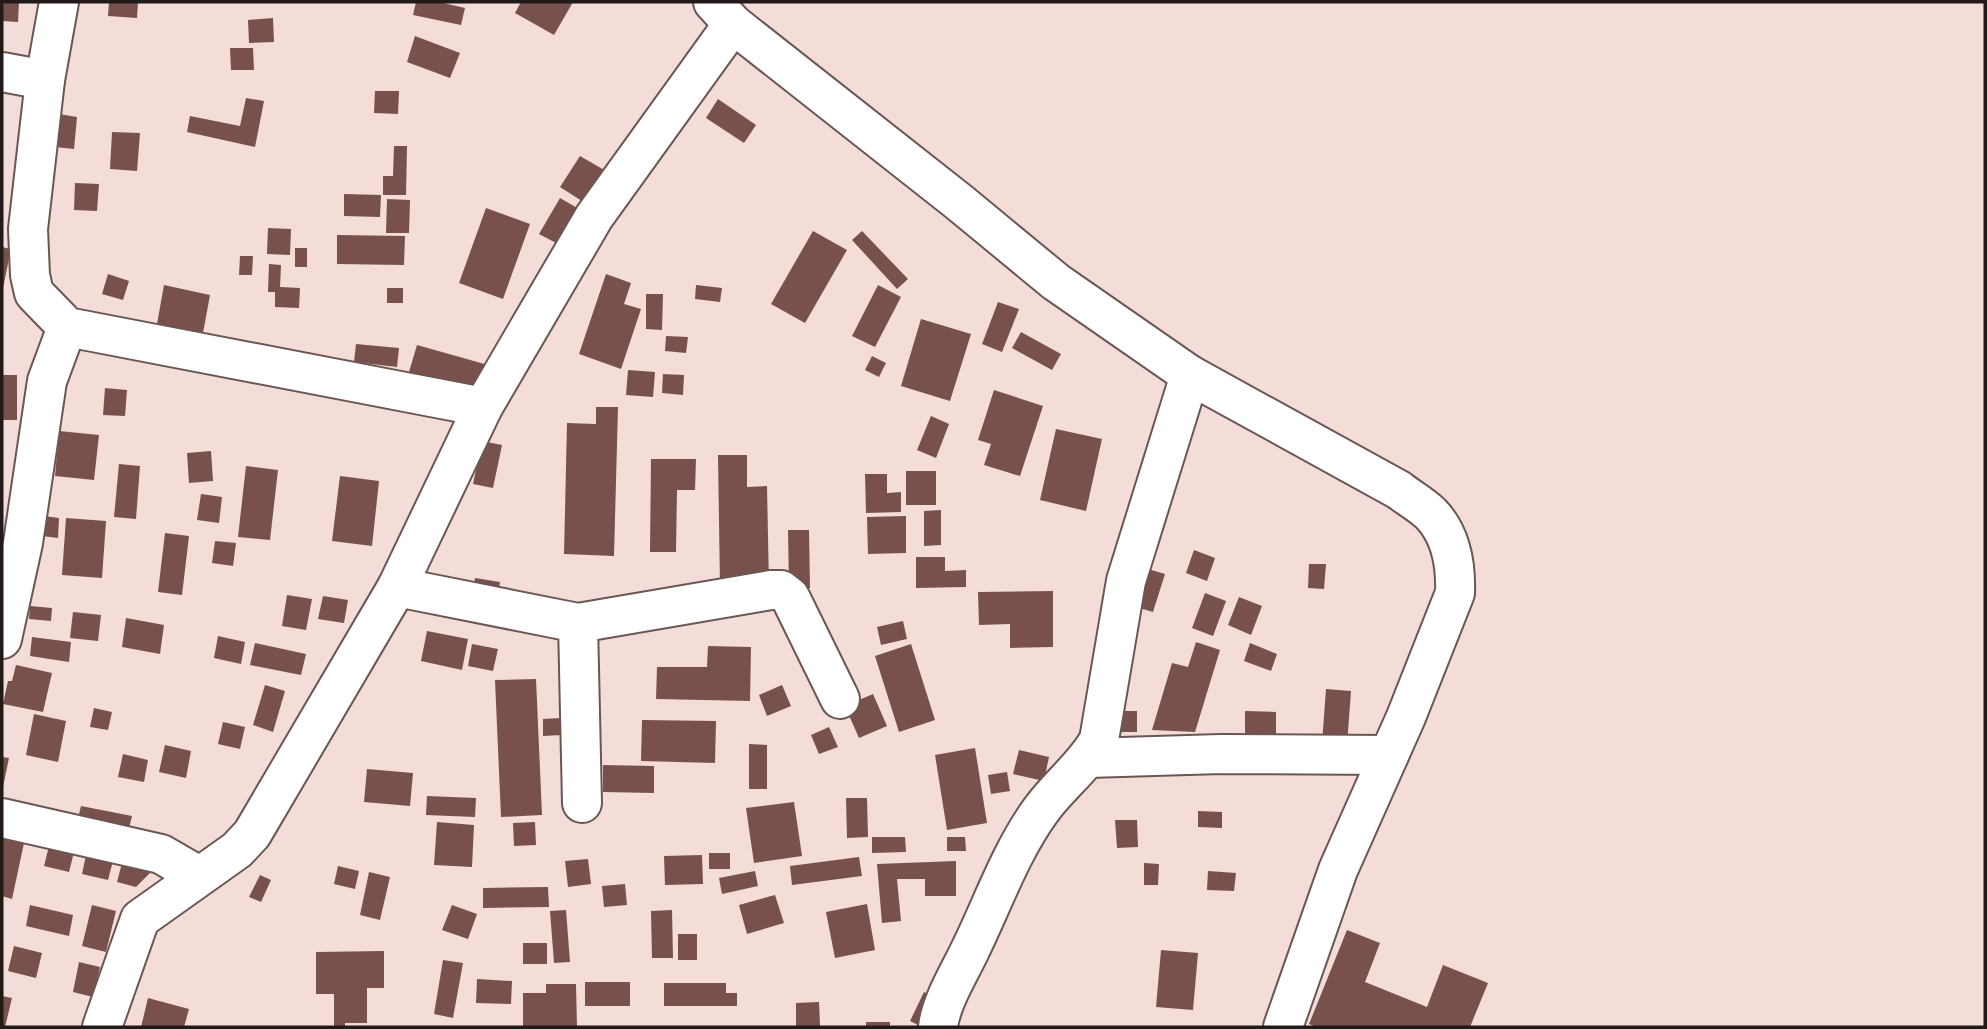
<svg xmlns="http://www.w3.org/2000/svg" width="1987" height="1029" viewBox="0 0 1987 1029" font-family="'Source Serif 4',serif">
<style>
.building{fill:#78514c}
.lines{fill:none;stroke-linecap:round;stroke-linejoin:round}
.minor-casing{stroke:#6a5754;stroke-width:42}
.minor{stroke:#fff;stroke-width:38}
</style>
<rect width="100%" height="100%" fill="#f4ddd9"/>
<g class="building">
<path d="M2,2H19L18,22L2,21Z"/>
<path d="M109,2H138L137,18L108,16Z"/>
<path d="M416,2H439L465,8L461,25L413,15Z"/>
<path d="M521,2H573L554,35L515,13Z"/>
<path d="M273,18L274,42L249,43L248,20Z"/>
<path d="M415,36L460,53L450,78L407,62Z"/>
<path d="M230,48H253L254,70H231Z"/>
<path d="M375,91H399L398,114L374,113Z"/>
<path d="M246,98L264,101L255,147L187,132L190,116L240,126Z"/>
<path d="M718,99L756,125L744,143L706,118Z"/>
<path d="M59,114L77,117L74,149L55,147Z"/>
<path d="M112,132L140,133L137,171L110,169Z"/>
<path d="M394,146H407L406,195H383V176H393Z"/>
<path d="M580,156L606,171L585,203L560,187Z"/>
<path d="M75,183L99,184L97,211L74,210Z"/>
<path d="M344,194L381,195L380,217L344,216Z"/>
<path d="M560,198L579,209L558,244L539,234Z"/>
<path d="M387,199L410,200L409,233H386Z"/>
<path d="M486,208L530,224L503,299L459,283Z"/>
<path d="M268,228L291,229L290,255L267,254Z"/>
<path d="M813,231L847,250L805,323L771,304Z"/>
<path d="M862,231L908,279L897,289L852,240Z"/>
<path d="M337,235L405,236L404,265L337,264Z"/>
<path d="M2,247L11,249L3,288H2Z"/>
<rect x="295" y="248" width="12" height="19"/>
<path d="M240,256H253L252,275H239Z"/>
<path d="M269,264L281,265L280,287L300,288L299,308L275,307V292H268Z"/>
<path d="M108,274L129,281L123,300L102,294Z"/>
<path d="M606,274L631,283L624,304L641,309L621,369L579,354Z"/>
<path d="M164,285L210,295L201,344L155,335Z"/>
<path d="M696,285L722,288L720,302L695,299Z"/>
<path d="M878,285L901,297L875,347L852,336Z"/>
<rect x="387" y="288" width="16" height="15"/>
<path d="M646,294H663L662,330L646,329Z"/>
<path d="M998,302L1019,309L1002,352L982,344Z"/>
<path d="M921,319L971,334L950,401L901,386Z"/>
<path d="M1021,332L1061,354L1052,370L1012,348Z"/>
<path d="M666,336L688,337L686,353L665,351Z"/>
<path d="M356,344L399,348L397,367L354,362Z"/>
<path d="M417,345L488,365L480,392L409,372Z"/>
<path d="M872,356L886,363L879,377L865,370Z"/>
<path d="M628,370L655,372L653,397L626,395Z"/>
<path d="M663,374L684,375L683,395L662,393Z"/>
<rect x="2" y="375" width="15" height="45"/>
<path d="M105,388L127,390L125,416L103,415Z"/>
<path d="M994,390L1043,406L1020,476L984,465L991,444L978,440Z"/>
<path d="M596,407H618L614,556L564,554L567,423L596,424Z"/>
<path d="M931,416L949,424L936,458L917,450Z"/>
<path d="M1056,429L1102,439L1086,511L1040,500Z"/>
<path d="M59,431L99,435L94,480L55,476Z"/>
<path d="M482,441L502,445L493,488L473,484Z"/>
<path d="M211,451L213,481L189,483L187,453Z"/>
<path d="M718,455H747V487L767,486L769,586H720Z"/>
<path d="M651,459H696L695,490H677L676,552H650Z"/>
<path d="M119,464L140,466L136,519L114,517Z"/>
<path d="M246,466L278,470L270,540L238,537Z"/>
<rect x="906" y="471" width="30" height="34"/>
<path d="M865,474H887V493L901,492V512L866,513Z"/>
<path d="M340,476L379,481L372,546L332,541Z"/>
<path d="M201,494L222,497L219,523L197,520Z"/>
<path d="M941,510V545L924,546V511Z"/>
<path d="M36,515L59,518L58,538L34,535Z"/>
<path d="M906,516V553L868,554L867,517Z"/>
<path d="M66,518L106,521L102,578L62,575Z"/>
<path d="M788,530H809L810,588H789Z"/>
<path d="M165,533L189,536L182,595L158,592Z"/>
<path d="M215,541L236,543L233,566L212,563Z"/>
<path d="M1194,550L1215,558L1207,581L1186,573Z"/>
<path d="M916,557H945V571L966,570V587L916,588Z"/>
<path d="M1309,564H1326L1324,589L1308,588Z"/>
<path d="M1148,569L1165,574L1153,612L1136,607Z"/>
<path d="M475,578L500,582L497,602L472,598Z"/>
<path d="M1053,591V647L1010,648V624L979,625L978,592Z"/>
<path d="M1205,593L1226,601L1213,636L1192,628Z"/>
<path d="M287,595L312,599L306,630L282,626Z"/>
<path d="M323,596L348,600L344,623L318,619Z"/>
<path d="M1239,597L1262,606L1251,635L1228,625Z"/>
<path d="M30,606L52,608L51,621L29,619Z"/>
<path d="M73,612L101,615L98,641L70,638Z"/>
<path d="M126,618L164,625L160,654L122,647Z"/>
<path d="M903,621L907,639L881,645L877,627Z"/>
<path d="M427,631L468,639L462,670L421,661Z"/>
<path d="M218,636L245,642L241,664L214,658Z"/>
<path d="M32,637L71,642L69,662L30,656Z"/>
<path d="M1196,642L1220,650L1195,732L1152,730L1172,663L1188,667Z"/>
<path d="M255,643L306,654L301,675L250,665Z"/>
<path d="M1250,643L1277,654L1271,671L1244,661Z"/>
<path d="M472,644L498,649L493,671L468,666Z"/>
<path d="M911,644L935,720L899,732L875,656Z"/>
<path d="M708,646L751,647L750,701L656,699L657,667H707Z"/>
<path d="M16,665L52,673L43,712L3,704L8,681H12Z"/>
<path d="M536,679L542,815L501,817L495,680Z"/>
<path d="M265,685L285,691L273,732L253,725Z"/>
<path d="M782,685L791,706L767,716L759,695Z"/>
<path d="M1326,689L1351,691L1347,745L1322,743Z"/>
<path d="M873,694L887,726L859,738L840,695L859,700Z"/>
<path d="M94,708L112,712L108,730L90,727Z"/>
<rect x="1120" y="711" width="17" height="21"/>
<path d="M1245,711L1276,712V737H1245Z"/>
<path d="M34,714L66,721L58,762L26,755Z"/>
<path d="M561,718L562,735L543,736V719Z"/>
<path d="M642,720L716,721L715,763L641,761Z"/>
<path d="M223,722L245,727L240,749L218,744Z"/>
<path d="M829,727L838,747L819,754L811,735Z"/>
<path d="M749,744L767,745V789H749Z"/>
<path d="M165,745L191,751L186,778L159,772Z"/>
<path d="M975,748L987,823L947,830L935,755Z"/>
<path d="M1019,750L1049,757L1044,781L1013,774Z"/>
<path d="M123,754L148,760L144,782L118,777Z"/>
<path d="M2,757L9,758L3,787H2Z"/>
<path d="M603,765L654,766V793L603,792Z"/>
<path d="M367,769L413,773L410,806L364,802Z"/>
<path d="M1007,772L1010,791L991,794L988,775Z"/>
<path d="M427,796L476,798L475,817L426,815Z"/>
<path d="M846,798H867L868,837L847,838Z"/>
<path d="M794,802L802,856L754,863L746,808Z"/>
<path d="M81,806L132,816L125,845L74,834Z"/>
<path d="M1198,811L1222,812V828L1198,827Z"/>
<path d="M1115,820H1137L1138,847L1117,848Z"/>
<path d="M437,822L474,825L472,867L434,865Z"/>
<path d="M535,822L536,845L514,846L513,823Z"/>
<path d="M872,837H905L906,852L872,853Z"/>
<path d="M947,837H965L966,851H947Z"/>
<path d="M2,838L24,843L12,899L2,896Z"/>
<path d="M49,846L74,852L69,872L44,866Z"/>
<rect x="709" y="853" width="21" height="16"/>
<path d="M86,855L113,861L108,880L82,874Z"/>
<path d="M702,855L703,884L665,885L664,856Z"/>
<path d="M859,857L862,876L792,885L790,866Z"/>
<path d="M588,859L591,884L568,887L565,861Z"/>
<path d="M956,861V896H925V879H897L901,921L882,923L877,864Z"/>
<path d="M122,863L152,871L136,887L117,882Z"/>
<path d="M1144,863L1159,864L1158,885H1144Z"/>
<path d="M338,866L359,871L355,889L334,884Z"/>
<path d="M755,871L758,886L722,894L719,878Z"/>
<path d="M1208,871L1236,873L1234,891L1207,890Z"/>
<path d="M369,872L390,877L380,920L360,915Z"/>
<path d="M260,875L271,880L261,902L249,897Z"/>
<path d="M625,884L627,905L604,907L602,886Z"/>
<path d="M548,887L549,907L483,908V888Z"/>
<path d="M775,895L784,923L747,934L739,905Z"/>
<path d="M867,904L875,950L835,958L826,912Z"/>
<path d="M30,905L73,915L69,936L26,926Z"/>
<path d="M92,905L116,911L106,952L82,946Z"/>
<path d="M452,905L477,914L468,939L442,930Z"/>
<path d="M566,910L570,962L554,963L550,911Z"/>
<path d="M672,910L673,958H652L651,911Z"/>
<path d="M1347,930L1380,943L1365,982L1427,1007L1443,965L1488,983L1470,1027H1316L1309,1024Z"/>
<rect x="678" y="934" width="19" height="26"/>
<rect x="523" y="943" width="24" height="21"/>
<path d="M14,946L42,953L36,978L8,971Z"/>
<path d="M1161,950L1198,953L1193,1010L1156,1007Z"/>
<path d="M384,951V988H367V1023H345V1027H334V994H316V952Z"/>
<path d="M443,960L463,963L453,1018L434,1014Z"/>
<path d="M79,962L100,967L93,997L73,992Z"/>
<path d="M477,979L512,981L511,1004L476,1003Z"/>
<rect x="585" y="982" width="45" height="24"/>
<path d="M664,983H726V993H737V1006H664Z"/>
<path d="M546,984H576L577,1027H523V993H546Z"/>
<path d="M924,992L940,999L922,1027L910,1021Z"/>
<path d="M2,996L12,998L5,1027H2Z"/>
<path d="M148,998L189,1009L184,1027H141Z"/>
<path d="M819,1002L820,1026H796V1003Z"/>
<rect x="866" y="1022" width="24" height="5"/>
</g>
<g class="lines">
<defs>
<g id="minor">
<path d="M59,2L45,80L28,229L30,275L34,293L67,327L483,407"/>
<path d="M713,2L733,24L959,202L1056,282L1190,375L1399,490C1409,498 1422,505 1431,514C1451,535 1456,566 1455,593L1406,717L1338,870L1283,1027"/>
<path d="M2,72L45,80"/>
<path d="M397,587L578,623L771,590H781L790,597L840,699"/>
<path d="M578,623L582,803"/>
<path d="M2,639L23,543L47,381L67,327"/>
<path d="M1088,758L1221,754L1389,755"/>
<path d="M2,818L161,854L199,876"/>
<path d="M102,1027L140,919L237,850L252,834L397,587L483,407L594,217L733,24"/>
<path d="M938,1027C941,1001 960,972 971,948C993,903 1011,851 1041,810C1059,785 1084,767 1099,740L1126,581L1190,375"/>
</g>
</defs>
<use href="#minor" class="minor-casing"/>
<use href="#minor" class="minor"/>
</g>
<rect width="1987" height="1029" fill="none" stroke="#221a19" stroke-width="7"/>
</svg>
